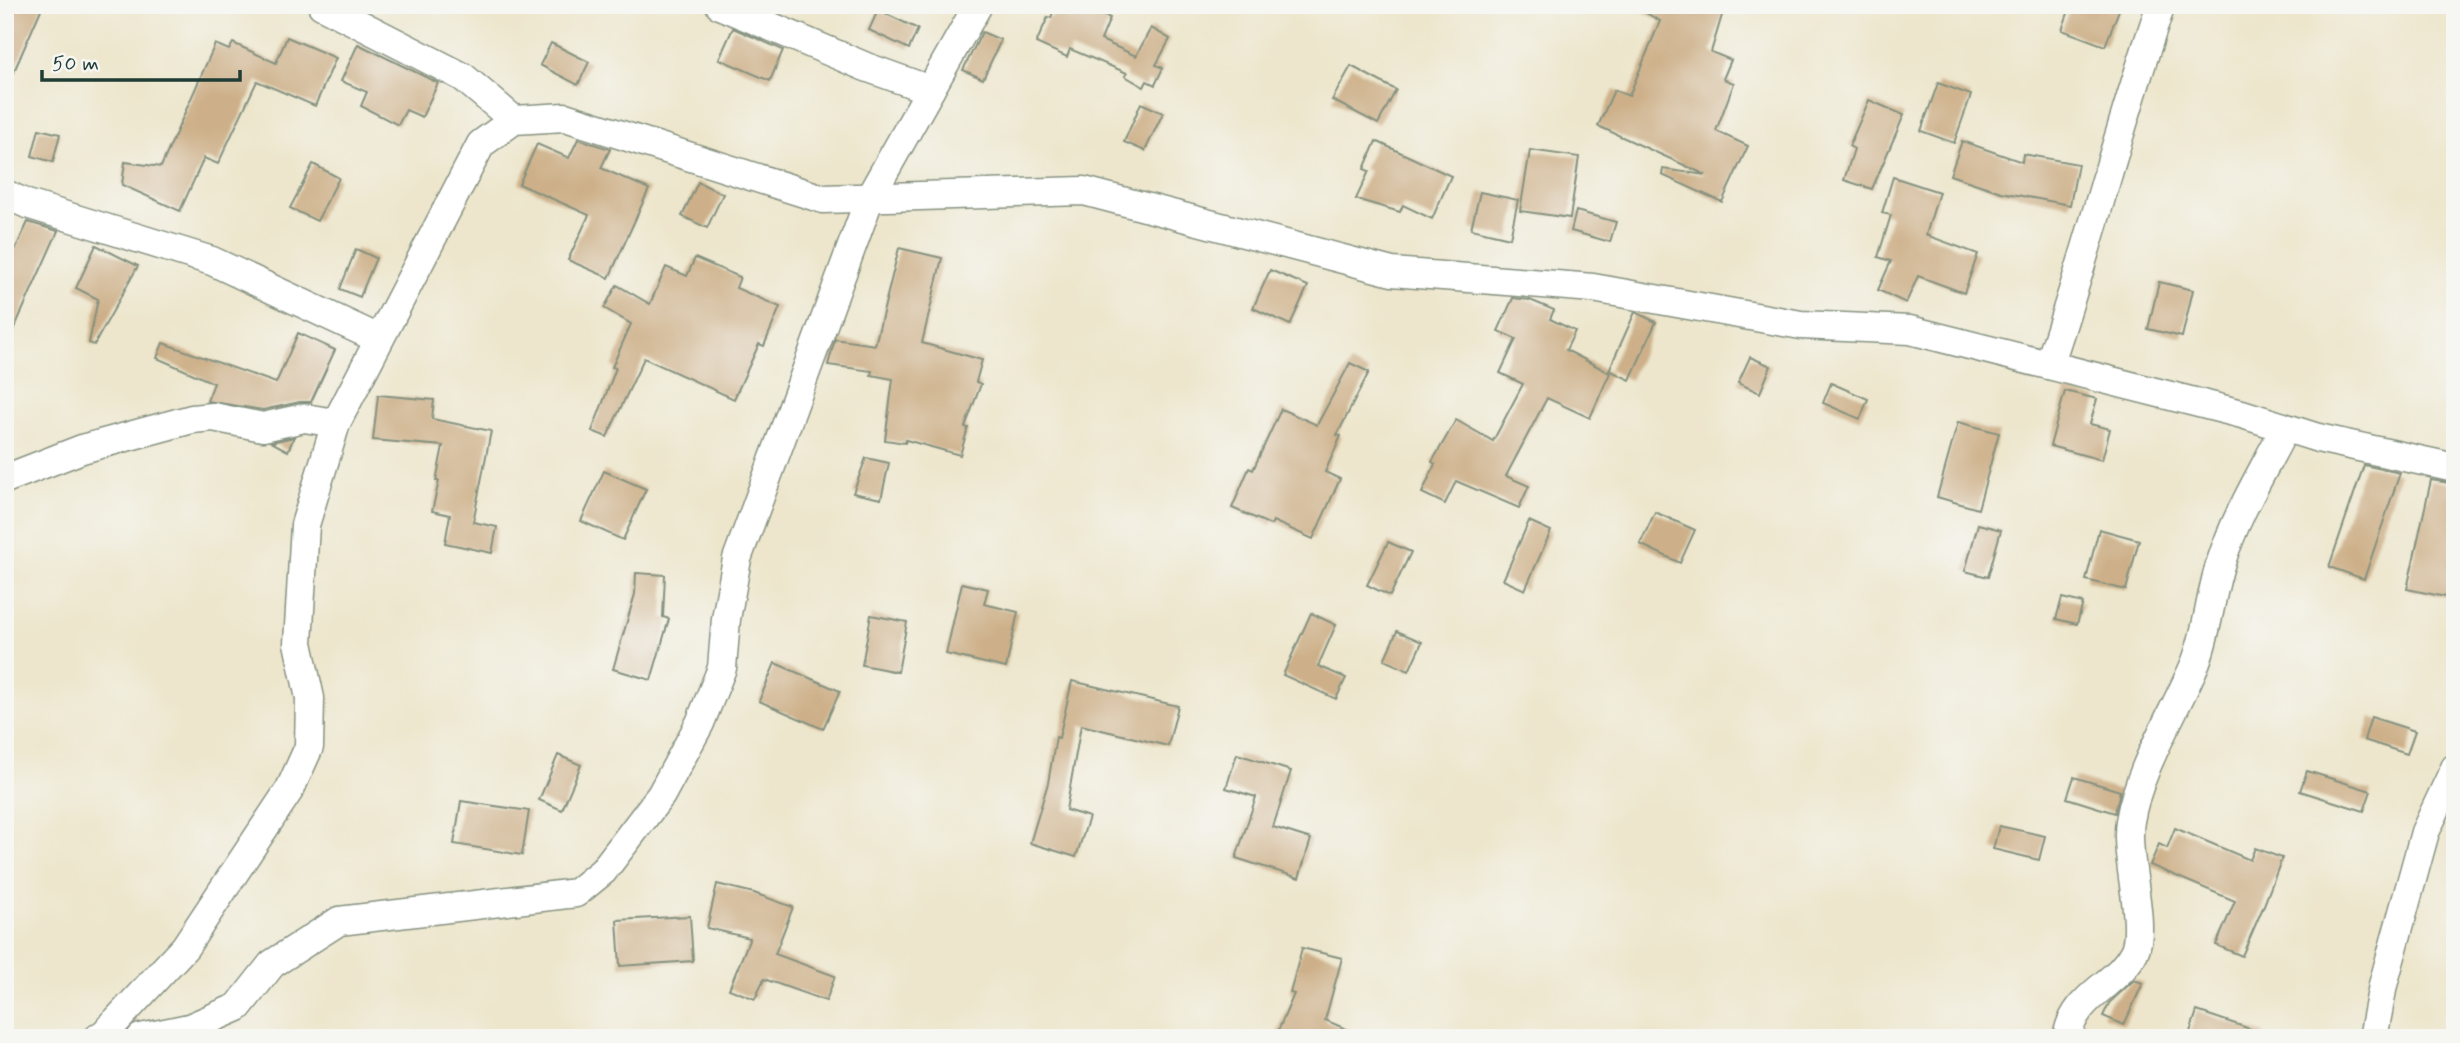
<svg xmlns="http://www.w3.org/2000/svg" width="2460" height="1043" viewBox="0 0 2460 1043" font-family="Mynerve,sans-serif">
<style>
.building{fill:#cdb089}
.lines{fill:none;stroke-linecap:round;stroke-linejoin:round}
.minor-casing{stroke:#869280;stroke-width:31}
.minor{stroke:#fff;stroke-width:28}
</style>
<rect width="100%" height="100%" fill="#f6f6f2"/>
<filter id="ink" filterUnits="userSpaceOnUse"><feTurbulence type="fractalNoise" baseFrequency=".0143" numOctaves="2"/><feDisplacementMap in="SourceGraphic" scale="14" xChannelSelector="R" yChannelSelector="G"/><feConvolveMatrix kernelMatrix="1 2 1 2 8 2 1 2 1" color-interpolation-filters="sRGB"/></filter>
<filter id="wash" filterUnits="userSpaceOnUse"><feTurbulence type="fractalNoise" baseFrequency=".00686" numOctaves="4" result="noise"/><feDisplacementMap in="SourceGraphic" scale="28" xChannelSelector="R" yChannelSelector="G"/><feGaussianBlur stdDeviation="1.57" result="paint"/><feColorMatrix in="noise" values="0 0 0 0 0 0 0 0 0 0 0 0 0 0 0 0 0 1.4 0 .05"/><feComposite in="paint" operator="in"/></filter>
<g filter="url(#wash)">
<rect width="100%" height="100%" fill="#ede6cc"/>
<g id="blocks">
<g class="building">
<path d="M5,5H43L5,92Z"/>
<path d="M1055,5H1081L1110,18L1101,40L1136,56L1151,28L1170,39L1156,65L1163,68L1155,85L1147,81L1144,87L1125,76L1127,73L1070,49L1067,57L1036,43L1048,17L1051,18Z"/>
<path d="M1632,5H1701L1723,12L1711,52L1731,60L1723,79L1734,83L1716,131L1748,146L1722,202L1662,175L1663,169L1706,175L1598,126L1614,90L1629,96L1660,21Z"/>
<path d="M2071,5H2121L2105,46L2062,30Z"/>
<path d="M878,10L918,29L909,49L869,30Z"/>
<path d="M733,28L783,50L770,81L719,59Z"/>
<path d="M982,32L1001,40L983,79L963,70Z"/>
<path d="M287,37L336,58L315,106L257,81L218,164L204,158L180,211L122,185L125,162L161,167L215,44L229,50L233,43L276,63Z"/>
<path d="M551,43L589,62L578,85L540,65Z"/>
<path d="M358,44L438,83L422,117L406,110L398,125L361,106L367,92L341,81Z"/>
<path d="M1351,66L1396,90L1378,124L1332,100Z"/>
<path d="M1938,83L1971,95L1954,143L1921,131Z"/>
<path d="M1869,100L1904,115L1872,189L1844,180L1854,149L1849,146Z"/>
<path d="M1141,103L1163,113L1145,151L1124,142Z"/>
<path d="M39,129L60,134L53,162L32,156Z"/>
<path d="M578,139L610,149L601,168L649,189L609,278L568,260L589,215L519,184L537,144L569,158Z"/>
<path d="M1376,141L1451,176L1432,219L1403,205L1400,212L1356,199L1369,171L1364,169Z"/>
<path d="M1962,141L2022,162L2023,154L2078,164L2070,205L2001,192L1950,175Z"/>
<path d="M1530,150L1579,157L1570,218L1520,211Z"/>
<path d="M313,164L339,178L317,221L290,208Z"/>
<path d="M1893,177L1939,192L1926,235L1978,254L1964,293L1918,276L1906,303L1878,290L1891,261L1878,257L1891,215L1882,213Z"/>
<path d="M698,182L723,194L707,228L682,216Z"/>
<path d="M1480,192L1518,200L1510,238L1471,229Z"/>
<path d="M1576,211L1616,222L1610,242L1571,231Z"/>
<path d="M28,222L58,231L5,349V250L14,252Z"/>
<path d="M96,245L138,266L94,345L89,343L98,299L76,288Z"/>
<path d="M899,248L942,258L922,343L982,360L976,382L981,384L965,427L968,428L960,455L906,440L905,443L885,440L893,379L871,375L872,371L828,365L835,339L875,345Z"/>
<path d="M356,249L376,258L360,297L340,289Z"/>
<path d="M695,258L740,277L736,288L780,307L764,346L759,344L734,399L644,358L607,437L592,431L616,368L612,367L631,324L604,308L617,285L650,304L666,267L687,276Z"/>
<path d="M1270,270L1308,286L1290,325L1253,308Z"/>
<path d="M2159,282L2193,290L2182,337L2148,329Z"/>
<path d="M1513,298L1530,300L1554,310L1550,319L1575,331L1566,350L1610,373L1590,418L1547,398L1506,476L1529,486L1519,508L1456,481L1445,504L1422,493L1435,464L1432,462L1456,420L1493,441L1523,384L1500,373L1516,339L1498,331Z"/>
<path d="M1635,312L1656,322L1630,380L1609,370Z"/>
<path d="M298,333L335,350L311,402H300L263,410L207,401L214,383L157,358L163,343L276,383Z"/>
<path d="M1750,357L1771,366L1760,393L1738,383Z"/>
<path d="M1350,363L1369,372L1337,435L1341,436L1325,472L1340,479L1313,539L1273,521L1271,525L1232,508L1249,468L1253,470L1281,409L1317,425Z"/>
<path d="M1831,383L1868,399L1860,419L1823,403Z"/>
<path d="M2065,391L2097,399L2090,424L2110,429L2102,460L2050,446Z"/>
<path d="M378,395L434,400L432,419L491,431L473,522L497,527L492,553L445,543L450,515L432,511L439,481H436L443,446L373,440Z"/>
<path d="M1958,422L1999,433L1978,509L1937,497Z"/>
<path d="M294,437L288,451L271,442Z"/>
<path d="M866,458L889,463L881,499L853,493Z"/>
<path d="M2364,465L2400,473L2364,579L2329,567Z"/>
<path d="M604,471L646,489L623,540L581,521Z"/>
<path d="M2431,480L2455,484V599L2407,589Z"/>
<path d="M1655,512L1695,530L1680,563L1640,544Z"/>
<path d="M1529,521L1551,531L1525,590L1503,580Z"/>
<path d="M1978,524L2001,530L1988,577L1965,571Z"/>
<path d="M2099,529L2139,540L2126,590L2086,580Z"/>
<path d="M1388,542L1411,552L1390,596L1367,585Z"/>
<path d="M636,573L665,575L663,617L669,619L651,680L613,669L635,594Z"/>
<path d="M962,583L988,589L984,604L1018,612L1006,668L946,654Z"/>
<path d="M2062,598L2083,603L2077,624L2056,619Z"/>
<path d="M1311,613L1336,625L1318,666L1346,678L1336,699L1283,675Z"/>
<path d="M871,615L907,622L898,672L862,665Z"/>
<path d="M1397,631L1422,642L1409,671L1384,660Z"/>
<path d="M775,663L840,691L823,729L759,701Z"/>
<path d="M1072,681L1178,706L1168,746L1081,725L1066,810L1089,817L1076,857L1030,843L1048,783L1056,737L1059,738Z"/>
<path d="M2371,717L2415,731L2407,754L2364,740Z"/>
<path d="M1237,754L1291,771L1273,827L1311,839L1299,878L1236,858L1256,797L1226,788Z"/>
<path d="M558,755L581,765L562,810L539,800Z"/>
<path d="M2307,771L2371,791L2364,811L2300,791Z"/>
<path d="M2074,777L2120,791L2115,813L2067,798Z"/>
<path d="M461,801L529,811L522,855L454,844Z"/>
<path d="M1999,826L2045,836L2039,860L1993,849Z"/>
<path d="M2175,828L2250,860L2255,848L2282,858L2264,905L2242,956L2216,945L2235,901L2150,865L2159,844L2167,848Z"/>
<path d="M717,884L754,893L793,907L775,954L835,976L826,1001L764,979L755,999L729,989L750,938L707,928Z"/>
<path d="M690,916L693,961L620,966L617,920Z"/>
<path d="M1302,948L1342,958L1325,1020L1367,1038H1275L1294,994L1290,993Z"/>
<path d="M2134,980L2143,983L2124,1025L2103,1016L2109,1003Z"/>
<path d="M2197,1011L2265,1034L2264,1038H2188Z"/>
</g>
</g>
</g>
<g filter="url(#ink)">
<use href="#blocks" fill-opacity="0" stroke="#869280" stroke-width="2"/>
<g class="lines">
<defs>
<g id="minor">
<path d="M322,5L463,77L514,120"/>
<path d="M720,5L866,67L930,90"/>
<path d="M5,194L27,204L212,261L379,339"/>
<path d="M2049,365C2090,246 2119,124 2161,5"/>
<path d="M5,479L82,449L192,419L213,417L263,427L304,418L336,423"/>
<path d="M98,1038L105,1033L185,947L290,789L309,747L310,698L298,643L305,525L336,423L481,144L514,120L565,117L823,199L1084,191L1392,272L1593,288L1801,325L1910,330L2242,414L2318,438L2455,468"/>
<path d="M141,1038L189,1028L238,1007L272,964L339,921L576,893L603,871L661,795L700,723L722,668L726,619L737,559L870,197L978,5"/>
<path d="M2067,1038C2074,994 2117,986 2134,952C2147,925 2124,856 2130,821C2139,767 2174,714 2195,664C2208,632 2210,595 2221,562C2236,515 2263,471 2285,428"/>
<path d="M2373,1038L2383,985L2425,832L2455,768"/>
</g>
</defs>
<use href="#minor" class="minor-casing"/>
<use href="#minor" class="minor"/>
</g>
</g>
<rect width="2460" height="1043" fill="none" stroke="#f6f6f2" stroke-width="28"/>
<path d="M42 70v10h198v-10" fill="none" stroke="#1f3d34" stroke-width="3.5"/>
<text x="52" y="70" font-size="21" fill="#1f3d34" stroke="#f6f6f2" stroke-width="5" paint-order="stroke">50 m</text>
</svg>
